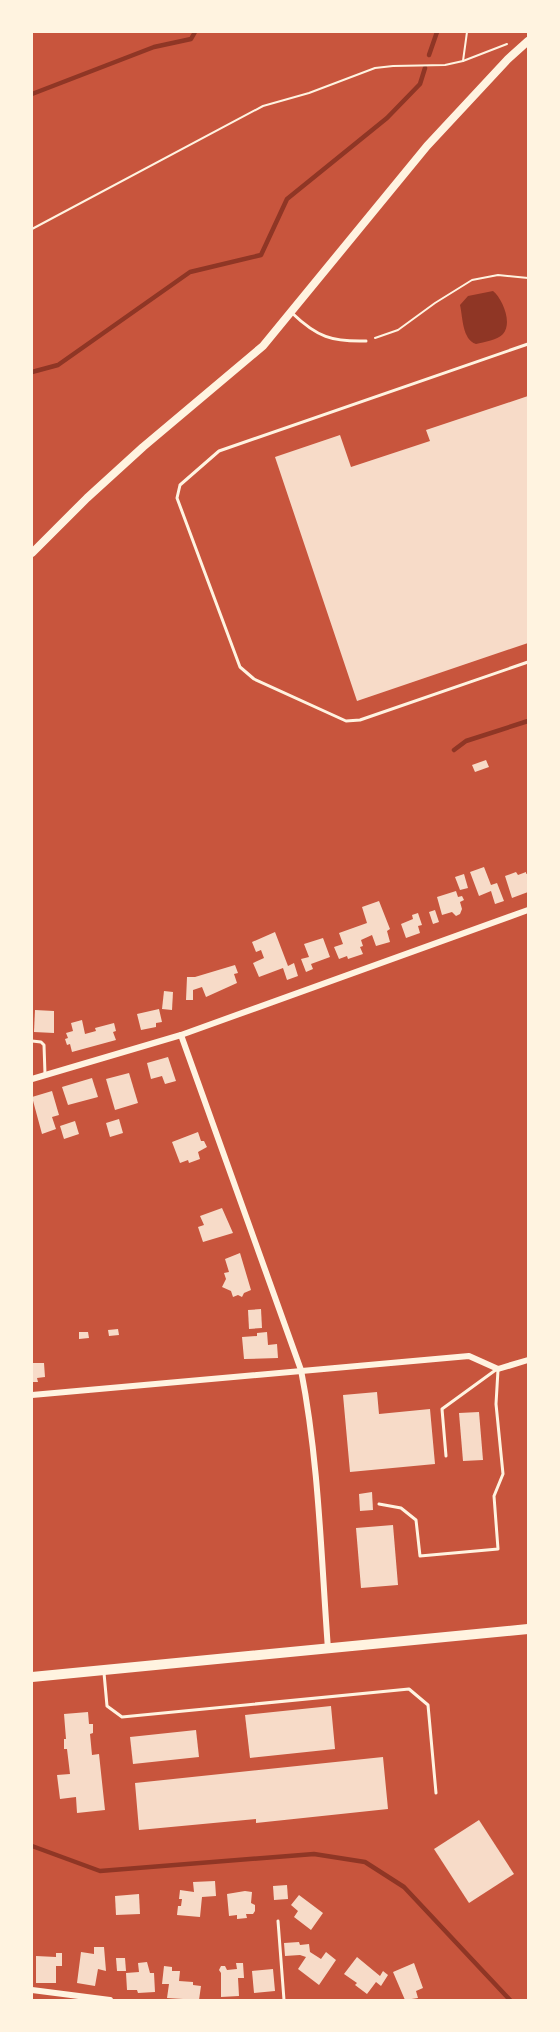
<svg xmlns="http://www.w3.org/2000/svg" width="560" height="2032" viewBox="0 0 560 2032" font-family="'Archivo Narrow',sans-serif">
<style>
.water{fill:#8f3625}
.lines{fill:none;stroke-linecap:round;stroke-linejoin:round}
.stream{stroke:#8f3625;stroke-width:4.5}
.building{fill:#f7dbc8}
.path{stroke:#fff3e0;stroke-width:2}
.service{stroke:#fff3e0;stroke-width:3}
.minor{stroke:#fff3e0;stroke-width:6}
.tertiary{stroke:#fff3e0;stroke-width:8}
.primary{stroke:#fff3e0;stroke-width:10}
</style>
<rect width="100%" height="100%" fill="#c8553d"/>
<path class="water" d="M493,291C502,298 513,323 503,334C498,340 484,342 476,344C462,339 463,318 460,305L468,296Z"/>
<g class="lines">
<g class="stream">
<path d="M429,55L437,32"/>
<path d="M32,94L154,47L191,39L195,32"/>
<path d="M32,372L58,365L190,272L261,255L287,199L387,118L420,84L425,68"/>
<path d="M454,750L466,741L528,721"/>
<path d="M32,1846L100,1871L314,1854L365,1862L404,1887L510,2000"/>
</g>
</g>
<g class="building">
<path d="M528,396V643L357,701L275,457L340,435L351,467L430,441L426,430Z"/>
<path d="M486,760L489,767L475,772L472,765Z"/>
<path d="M484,867L491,885L497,883L504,901L495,904L491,891L479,896L470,872Z"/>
<path d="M516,872L518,875L526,872V874L528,873V892L512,898L505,876Z"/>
<path d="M464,874L468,888L460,890L455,877Z"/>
<path d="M456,891L458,897L462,896L464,900L460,902L462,909L460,914L456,916L452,912L442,915L437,897Z"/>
<path d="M379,901L390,929L387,931L390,942L376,946L372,935L361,940L363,946L360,947L363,954L348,959L347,956L339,959L334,947L343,944L339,933L367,923L362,907Z"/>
<path d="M435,910L439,922L433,924L429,912Z"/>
<path d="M418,913L422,925L418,926L420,933L406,938L401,924L413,919L412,915Z"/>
<path d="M275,932L288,966L294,963L298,976L287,980L283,968L259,977L253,963L264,958L261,950L256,952L252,942Z"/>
<path d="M323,938L330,957L311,964L313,969L306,972L301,959L309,957L304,944Z"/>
<path d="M235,965L238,973L234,974L237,983L206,997L202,987L193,990V1000H186L187,977H195Z"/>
<path d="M164,991L173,992L172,1010L162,1009Z"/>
<path d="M159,1009L162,1022L156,1023V1027L141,1030L137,1014Z"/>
<path d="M35,1010L54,1011V1033L34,1032Z"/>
<path d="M82,1020L85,1034L96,1031L95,1028L114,1023L116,1031L113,1032L116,1040L72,1052L70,1044L67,1045L65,1039L68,1038L66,1033L73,1031L71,1023Z"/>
<path d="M168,1057L176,1081L165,1084L162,1076L151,1079L147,1063Z"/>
<path d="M129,1073L138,1103L115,1110L106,1079Z"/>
<path d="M92,1078L98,1097L68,1105L62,1087Z"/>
<path d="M52,1091L59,1115L52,1117L56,1129L42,1134L32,1097Z"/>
<path d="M119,1119L123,1133L110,1137L106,1123Z"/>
<path d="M75,1121L79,1134L64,1139L60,1126Z"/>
<path d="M198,1132L201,1141H204L207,1147L198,1152L200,1159L189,1163L188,1160L180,1163L172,1142Z"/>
<path d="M222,1208L233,1233L203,1242L198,1227L204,1225L200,1216Z"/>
<path d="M240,1253L251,1290L244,1293L242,1297L238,1295L233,1297L231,1291L222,1287L226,1279L224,1273L229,1272L225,1259Z"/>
<path d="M261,1309L262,1328L249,1329L248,1310Z"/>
<path d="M118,1329L119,1335L109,1336L108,1330Z"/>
<path d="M79,1332H88L89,1338L79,1339Z"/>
<path d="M267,1332L268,1345L277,1344L278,1358L244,1359L242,1337L257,1336V1333Z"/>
<path d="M32,1363H44L45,1377L37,1378L38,1382H32Z"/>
<path d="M377,1392L379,1414L430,1409L435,1464L350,1472L343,1395Z"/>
<path d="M479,1412L483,1460L463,1461L459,1413Z"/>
<path d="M372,1492L373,1510L360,1511L359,1494Z"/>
<path d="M393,1525L398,1585L361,1588L356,1528Z"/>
<path d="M331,1706L335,1749L250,1758L245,1715Z"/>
<path d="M88,1712L89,1724H93V1733L90,1734L92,1755L99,1754L105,1810L77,1813L76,1797L60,1799L57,1775L70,1774L67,1749H64V1739H66L64,1714Z"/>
<path d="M196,1730L199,1757L133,1764L130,1737Z"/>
<path d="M383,1757L388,1809L256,1823V1819L139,1830L135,1783Z"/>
<path d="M479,1820L514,1874L469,1903L434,1849Z"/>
<path d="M215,1881L216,1896L202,1897L200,1917L177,1915L178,1906H181L182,1899H179L180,1890L194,1892L193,1882Z"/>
<path d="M287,1885L288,1899L274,1900L273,1886Z"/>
<path d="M245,1891L252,1892L251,1903L255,1905V1911L253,1914H246L247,1918L237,1919V1915L229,1916L227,1894Z"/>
<path d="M139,1894L140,1914L116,1915L115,1896Z"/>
<path d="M299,1895L323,1913L311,1930L294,1917L298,1911L291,1905Z"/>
<path d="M299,1942L300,1945L309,1944L310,1952L321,1959L326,1952L336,1960L319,1985L298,1969L306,1957L300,1955L285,1956L284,1943Z"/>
<path d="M94,1947H104L106,1971L98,1969L95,1986L77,1983L81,1952L94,1954Z"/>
<path d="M56,1953H62V1966H56V1983H36V1956L56,1957Z"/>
<path d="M357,1957L380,1976L383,1971L388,1975L381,1986L376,1982L367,1994L355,1985L357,1983L344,1974Z"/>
<path d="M116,1958H125L126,1971H117Z"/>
<path d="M147,1962L150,1973H154L155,1992L138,1993L137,1990H127L126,1973L139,1972L138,1963Z"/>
<path d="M236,1963H243L244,1978H238L239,1996L221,1997V1973L219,1970L221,1966H225L227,1970L237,1969Z"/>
<path d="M414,1963L423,1988L416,1991L418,1998L405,2000L393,1972Z"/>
<path d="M164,1966L172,1967V1971H180L179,1981L193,1982V1985L201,1986L199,2000L167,1998L169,1984H162Z"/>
<path d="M273,1969L275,1991L254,1993L252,1971Z"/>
</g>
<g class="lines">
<g class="path">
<path d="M463,61L467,32"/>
<path d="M32,229L263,106L309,93L375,68L393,66L445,65L463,61L507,44"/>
<path d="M375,338L398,330L435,303L472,280L498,275L528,278"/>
</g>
<g class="service">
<path d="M292,313C317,337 332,342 366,341"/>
<path d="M528,344L219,451L180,485L177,498L240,667L254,679L346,721L360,720L528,662"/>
<path d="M32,1041L41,1042L44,1045L45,1074"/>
<path d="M446,1456L442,1409L497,1369"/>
<path d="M379,1504L401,1508L416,1520L420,1556L498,1549L494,1496L503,1474L496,1404L498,1370"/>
<path d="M104,1673L107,1706L122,1717L409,1689L428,1705L436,1793"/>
<path d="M278,1921L284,2000"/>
</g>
<g class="minor">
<path d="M181,1035L301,1370C319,1462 321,1556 328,1649"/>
<path d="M32,1079L181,1035L528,910"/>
<path d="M32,1395L469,1356L498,1369L528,1360"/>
<path d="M32,1990L110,2000"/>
</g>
<path class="tertiary" d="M32,553L87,498L143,447L263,346L427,146L508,59L528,41"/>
<path class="primary" d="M32,1677L528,1629"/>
</g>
<rect width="560" height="2032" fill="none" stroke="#fff3e0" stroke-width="66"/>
</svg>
